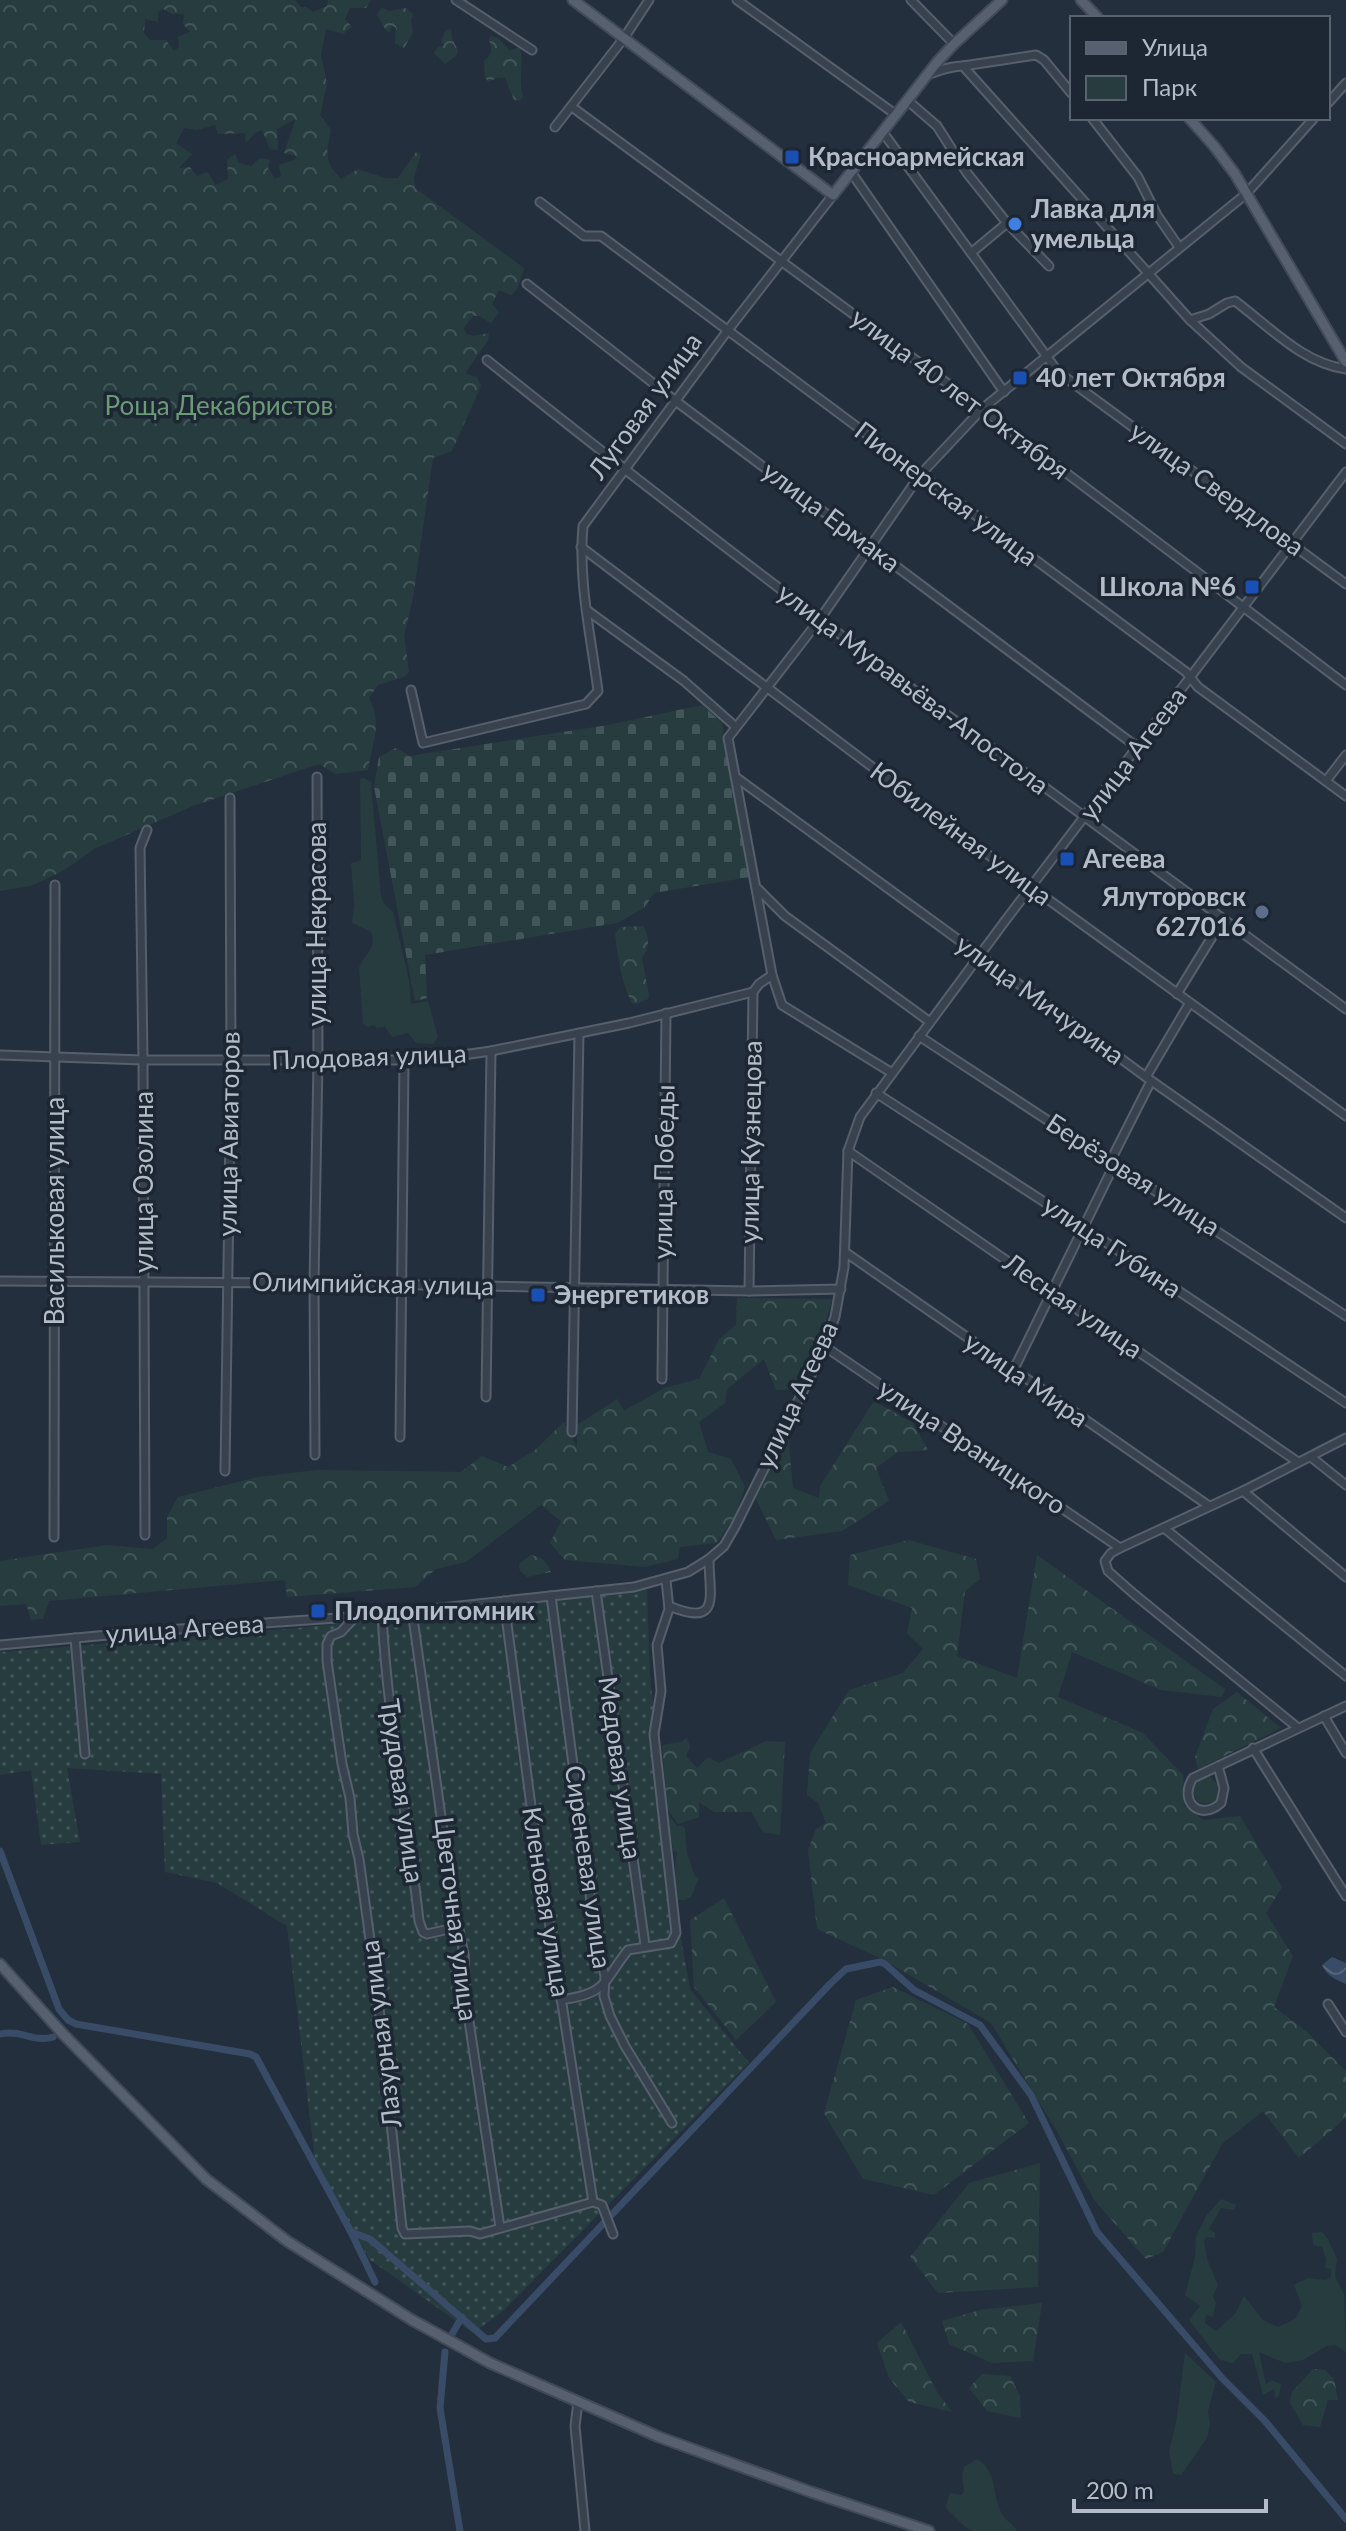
<svg xmlns="http://www.w3.org/2000/svg" width="1346" height="2531" viewBox="0 0 1346 2531" font-family="Lato,sans-serif">
<style>
.green{fill:#263c3f}
.forest{fill:url(#forest-crowns);fill-rule:evenodd}
.cemetery{fill:url(#cemetery-stones)}
.garden{fill:url(#garden-dots)}
.water{fill:url(#water-waves)}
.lines{fill:none;stroke-linecap:round;stroke-linejoin:round}
.canal{stroke:#394c67;stroke-width:7}
.minor-casing{stroke:#565f6c;stroke-width:11}
.major-casing{stroke:#414a57;stroke-width:13}
.minor{stroke:#38414e;stroke-width:7}
.major{stroke:#56606e;stroke-width:9}
.transit-dot{fill:#1a4fb4;stroke:#1d2633;stroke-width:3}
.shop-dot{fill:#3f7fe0;stroke:#1d2633;stroke-width:3}
.service-dot{fill:#5c6f8a;stroke:#1d2633;stroke-width:3}
.labels{text-anchor:middle;stroke-width:7;stroke-linejoin:round;paint-order:stroke}
.poi-label{font-size:26px;font-weight:bold;fill:#b4bcc9;stroke:#1d2633;text-anchor:start}
.street-label{font-size:26px;fill:#b4bcc9;stroke:#1d2633}
.park-label{font-size:26px;fill:#6b9a76;stroke:#1d2633}
</style>
<defs>
<pattern id="forest-crowns" width="20" height="18" patternUnits="userSpaceOnUse" patternTransform="scale(2)"><rect width="20" height="18" fill="#263c3f"/><path d="M2 6a3 3 0 1 1 6 0M12 15a3 3 0 1 1 6 0" fill="none" stroke="#435659"/></pattern>
<pattern id="cemetery-stones" width="16" height="16" patternUnits="userSpaceOnUse" patternTransform="scale(2)"><rect width="16" height="16" fill="#263c3f"/><path d="M2 7V4a2 2 0 0 1 4 0v3zM10 15v-3a2 2 0 0 1 4 0v3z" fill="#435659"/></pattern>
<pattern id="garden-dots" width="8" height="8" patternUnits="userSpaceOnUse" patternTransform="scale(2)"><rect width="8" height="8" fill="#263c3f"/><path d="M2 2h.1M6 6h.1" fill="none" stroke="#435659" stroke-width="1.8" stroke-linecap="round"/></pattern>
<pattern id="water-waves" width="16" height="10" patternUnits="userSpaceOnUse" patternTransform="scale(2)"><rect width="16" height="10" fill="#394c67"/><path d="M0 5q4-4 8 0t8 0" fill="none" stroke="#53647b"/></pattern>
</defs>
<rect width="100%" height="100%" fill="#242f3e"/>
<g class="green">
<path d="M364,778L371,782L381,896L384,904L393,912L409,980L411,1004L428,1001L438,1037L433,1044L416,1043L408,1033L392,1037L385,1027L377,1028L374,1025L367,1027L363,1024L359,968C364,954 378,948 371,932L352,923L354,905L351,863L361,860L360,779Z"/>
<path d="M1206,1777H1211L1218,1785L1216,1800C1204,1808 1194,1803 1192,1788L1198,1781Z"/>
<path d="M667,1813L677,1826H682L685,1828L687,1853L695,1876L699,1878L691,1897L685,1900H677C675,1885 674,1867 677,1853L673,1850Z"/>
<path d="M1221,2199L1237,2205L1233,2210L1221,2208L1209,2229L1215,2233V2238L1206,2237L1204,2241L1207,2259L1218,2285L1213,2296L1216,2303L1213,2317L1206,2315L1205,2323L1216,2331L1235,2314L1244,2296L1263,2320L1278,2327L1295,2319L1302,2306L1294,2285L1308,2278L1326,2280L1331,2276V2269L1325,2268L1326,2259L1322,2247L1313,2245L1312,2233L1322,2232L1328,2239L1337,2259L1335,2276L1344,2294L1346,2352L1335,2345L1327,2346L1303,2360L1285,2363L1259,2352L1266,2384L1272,2380L1281,2384L1279,2396L1275,2398L1274,2389L1263,2395L1252,2354H1241L1233,2363L1220,2360L1189,2320L1200,2306L1185,2295L1195,2257L1196,2237L1206,2216Z"/>
<path d="M1185,2353L1216,2382L1208,2411L1210,2424L1207,2438L1181,2475L1173,2474L1169,2451L1176,2423Z"/>
<path d="M977,2459C997,2470 992,2494 1001,2512C1004,2520 1013,2523 1017,2531H973L965,2527L947,2509L946,2505L950,2493L961,2495L964,2492L962,2476L964,2467Z"/>
</g>
<g class="forest">
<path d="M0,0H295L301,7H306L313,12L327,6L328,0H371L366,8H350L345,19L352,27L343,34L326,29L321,55L327,84L320,115L331,130C326,154 324,161 341,179L358,169L385,178H398L416,152L421,154L414,177L415,188L524,268L517,289L511,295L499,290L492,304L499,312L491,323L479,316H473L464,328L466,334L474,336L489,333L488,341L467,370L466,374L477,377L481,386L452,451L433,458L413,598L404,635L409,672L404,677L378,685L369,698C383,724 372,743 368,770L335,774L319,764L193,806L94,849L63,871L31,886L0,891ZM163,9L172,14H184L183,24L190,32L178,37L179,47L174,51L166,40H150L144,33L145,19L158,22V12ZM296,119L284,153L297,156L294,160L279,165L281,176L275,179L268,168L270,160L260,158L251,166L239,163L235,154L227,160L228,179L216,185L207,172L197,176L190,167L179,168L192,154L176,143L184,128L197,130L215,125L218,134L245,133L246,143L256,132L262,130L270,149L278,150L277,129Z"/>
<path d="M382,8L389,11L405,8L413,14L411,20L413,33L404,48L395,43L396,28L392,26L390,32H387L377,15Z"/>
<path d="M451,29L452,38L458,51L456,56L445,64L434,53L437,48L444,45L441,41L446,30Z"/>
<path d="M491,36L498,38L510,51L520,47C524,64 518,80 523,97L520,101L514,100L505,78H497L488,82L485,77L484,61C493,54 492,50 489,39Z"/>
<path d="M643,926C650,938 650,947 642,958L649,995L648,999L637,1004L632,1003C621,983 618,956 615,933L621,927Z"/>
<path d="M737,1298L832,1299C824,1332 813,1361 792,1389L776,1390L764,1359L727,1389L725,1403L699,1422L708,1452L731,1459L745,1487L735,1516L717,1543L680,1547L678,1559L645,1567L565,1560L550,1543L561,1521L541,1505L466,1562L436,1569L415,1587L287,1597L285,1580L49,1601L43,1619L31,1620L26,1604L0,1606V1561L107,1545L153,1549L167,1538V1517L178,1497L258,1477L317,1470L461,1472L482,1456L508,1467L535,1450L564,1422L577,1448V1425L617,1399L624,1411L664,1388L699,1379L719,1339L736,1325Z"/>
<path d="M874,1401L913,1423L928,1450L898,1452L876,1468L889,1501L842,1531L776,1540L756,1499L788,1433L793,1488L819,1498L820,1486Z"/>
<path d="M909,1540L976,1559L980,1579L965,1591L957,1656L1017,1678L1037,1555L1225,1689L1222,1697L1161,1690L1072,1652L1058,1697L1143,1733L1183,1775L1185,1806L1203,1820L1240,1816L1282,1887L1266,1913L1293,1956L1274,2007L1305,2030L1346,2071V2116L1339,2124L1299,2158L1263,2111L1222,2144L1163,2252L1146,2259L1094,2200L1058,2133L991,2023L884,1960L817,1929L808,1850L816,1829L826,1823L818,1803L807,1795L810,1753L849,1690L903,1673L923,1649L907,1633L912,1608L848,1585L850,1555Z"/>
<path d="M531,1555C542,1557 547,1562 551,1572L527,1577L520,1571L519,1564Z"/>
<path d="M1237,1692L1281,1728L1198,1769L1195,1757L1213,1709Z"/>
<path d="M687,1738L690,1747L686,1756L697,1768L708,1757L719,1763L766,1741L785,1742L780,1835L763,1832L751,1812H714L699,1802V1817L678,1824L667,1809L662,1745L681,1742Z"/>
<path d="M724,1898L776,2002L736,2040L694,1987L690,1920Z"/>
<path d="M893,1987L968,2024L1029,2123L934,2195L863,2179L824,2113L856,2000Z"/>
<path d="M1040,2163L1038,2287L938,2293L910,2257L969,2183Z"/>
<path d="M1042,2303L1033,2361L992,2363L949,2344L942,2321L980,2310Z"/>
<path d="M901,2322L937,2392L952,2412L909,2402L889,2378L877,2343Z"/>
<path d="M1313,2369L1325,2370L1334,2379L1338,2400H1328L1320,2427L1303,2425L1290,2403L1292,2392Z"/>
<path d="M982,2374L1010,2376L1020,2396L1021,2418L987,2411L969,2388Z"/>
</g>
<path class="cemetery" d="M702,705L722,723L750,877L654,893L644,908L617,923L425,955L427,998L415,1001L374,787L379,757L396,748L409,756L608,725Z"/>
<path class="garden" d="M647,1590L650,1676L677,1916L690,1989L749,2063L503,2311L473,2333L369,2259L315,2160L287,1926L217,1883L165,1872L161,1774L67,1768L80,1842L41,1845L31,1770L0,1775V1652L298,1628Z"/>
<path class="water" d="M1332,1957L1346,1963V1984C1335,1979 1327,1976 1322,1965Z"/>
<g class="lines">
<g class="canal">
<path d="M0,1851L59,2009L68,2020L76,2024L250,2054L256,2057L351,2232L375,2282"/>
<path d="M0,2034C20,2029 35,2043 53,2037"/>
<path d="M351,2232L370,2239L486,2339L495,2338L830,1984L846,1969L880,1962L885,1964L914,1990L980,2025L1031,2095L1097,2232L1222,2378L1265,2421L1346,2519"/>
<path d="M452,2334L462,2317"/>
<path d="M445,2352L440,2408L460,2531"/>
</g>
<defs>
<g id="minor">
<path d="M456,0L532,50"/>
<path d="M737,0L895,114"/>
<path d="M911,0L954,44"/>
<path d="M963,66L1036,55L1044,60L1072,94"/>
<path d="M926,75C944,70 944,67 963,66L1190,320L1209,314L1227,303L1235,301C1270,327 1302,363 1346,369"/>
<path d="M907,100L937,126L967,173L1007,223L1049,266"/>
<path d="M1328,103L1346,83"/>
<path d="M572,107L982,409L1346,685"/>
<path d="M1092,118L1138,177L1157,215L1179,247"/>
<path d="M555,127L624,38L649,0"/>
<path d="M882,131L1058,372L1346,584"/>
<path d="M851,172L1004,392"/>
<path d="M540,202L584,236H601L1186,672L1198,687L1346,796"/>
<path d="M971,253L1007,223"/>
<path d="M527,284L677,402L1137,747"/>
<path d="M1190,320L1241,367L1346,444"/>
<path d="M487,360C767,585 1057,797 1346,1009"/>
<path d="M581,547L1031,887L1346,1116"/>
<path d="M588,611L684,681L736,727"/>
<path d="M411,690L423,743L586,704L598,691C591,637 578,581 583,526L728,330L833,195"/>
<path d="M737,778L1146,1077L1346,1218"/>
<path d="M1326,781L1346,755"/>
<path d="M758,889L785,916L930,1022"/>
<path d="M1177,994L1223,919"/>
<path d="M919,1036L1346,1316"/>
<path d="M0,1055L143,1060H427L491,1051L629,1023L753,992L759,984L772,975"/>
<path d="M892,1073L782,1005L772,975L728,738L820,619L920,475L982,409L1246,194L1314,118"/>
<path d="M1146,1077L1189,1004"/>
<path d="M876,1093L1083,1227L1346,1403"/>
<path d="M848,1151L1298,1462"/>
<path d="M1111,1160L1151,1081"/>
<path d="M845,1252L1209,1506"/>
<path d="M0,1281L314,1283L749,1291L841,1289"/>
<path d="M749,1291L753,992"/>
<path d="M824,1346L1120,1548"/>
<path d="M1013,1371L1115,1163"/>
<path d="M662,1379L666,1013"/>
<path d="M486,1397L491,1051"/>
<path d="M572,1432L579,1033"/>
<path d="M400,1437L404,1061"/>
<path d="M315,1455L314,1283L318,1061L317,777"/>
<path d="M1311,1457L1346,1485"/>
<path d="M225,1471L231,1060L230,798"/>
<path d="M1243,1491L1346,1577"/>
<path d="M1164,1528L1346,1676"/>
<path d="M145,1535L143,1060L140,848L147,830"/>
<path d="M54,1537L55,885"/>
<path d="M596,1591L645,1945"/>
<path d="M551,1596L596,1940L605,1976L604,1996L610,2016L625,2046L672,2123"/>
<path d="M504,1601L531,1806L593,2202"/>
<path d="M669,1606C722,1628 709,1595 709,1559"/>
<path d="M412,1611L453,1901L464,1954L466,2001L500,2227"/>
<path d="M382,1614C387,1717 408,1819 419,1921L423,1932L427,1934L458,1927"/>
<path d="M356,1616L341,1632L331,1636L327,1644V1661L342,1764L350,1798L353,1834L359,1859L378,1998L402,2228L405,2234L470,2231L480,2234L593,2202L602,2205L613,2234"/>
<path d="M75,1638L85,1754"/>
<path d="M0,1645L151,1631L366,1616L634,1587L688,1572L709,1559L724,1546L735,1527L820,1357L835,1317L844,1267L848,1151L860,1117L1005,921L1346,472"/>
<path d="M1324,1716L1346,1753"/>
<path d="M1298,1728L1134,1594L1108,1571L1105,1561L1111,1553L1120,1548L1243,1491L1346,1438"/>
<path d="M1253,1748L1346,1896"/>
<path d="M1218,1766L1224,1788L1221,1803C1200,1822 1178,1801 1193,1778L1346,1706"/>
<path d="M561,2000C608,1993 602,1983 628,1950L671,1943L676,1933L654,1734L661,1691L657,1645L669,1609L666,1580"/>
<path d="M1328,2004L1346,2032"/>
<path d="M578,2402L575,2426L585,2531"/>
</g>
<g id="major">
<path d="M573,0L833,195L938,61L954,44L1002,0"/>
<path d="M1081,0L1098,18"/>
<path d="M1189,118L1214,146L1235,174L1346,362"/>
<path d="M0,1964L63,2034L206,2179L287,2241L412,2320L490,2363L659,2437L811,2492L929,2531"/>
</g>
</defs>
<use href="#minor" class="minor-casing"/>
<use href="#major" class="major-casing"/>
<use href="#minor" class="minor"/>
<use href="#major" class="major"/>
</g>
<g class="transit-dot">
<rect x="784" y="149" width="16" height="16" rx="4"/>
<rect x="1012" y="370" width="16" height="16" rx="4"/>
<rect x="1244" y="579" width="16" height="16" rx="4"/>
<rect x="1059" y="851" width="16" height="16" rx="4"/>
<rect x="530" y="1287" width="16" height="16" rx="4"/>
<rect x="310" y="1603" width="16" height="16" rx="4"/>
</g>
<circle class="shop-dot" cx="1015" cy="224" r="8"/>
<circle class="service-dot" cx="1262" cy="912" r="8"/>
<g class="labels">
<g class="poi-label">
<text x="808" y="166">Красноармейская</text>
<text x="1031" y="218">Лавка для<tspan x="1031" dy="30">умельца</tspan></text>
<text x="1036" y="387">40 лет Октября</text>
<text x="1236" y="596" text-anchor="end">Школа №6</text>
<text x="1083" y="868">Агеева</text>
<text x="1246" y="906" text-anchor="end">Ялуторовск<tspan x="1246" dy="30">627016</tspan></text>
<text x="554" y="1304">Энергетиков</text>
<text x="334" y="1620">Плодопитомник</text>
</g>
<g class="street-label">
<text transform="translate(960 394) rotate(37)" y="9">улица 40 лет Октября</text>
<text transform="translate(645 406) rotate(-54)" y="9">Луговая улица</text>
<text transform="translate(1217 489) rotate(36)" y="9">улица Свердлова</text>
<text transform="translate(946 494) rotate(37)" y="9">Пионерская улица</text>
<text transform="translate(831 517) rotate(37)" y="9">улица Ермака</text>
<text transform="translate(913 689) rotate(37)" y="9">улица Муравьёва-Апостола</text>
<text transform="translate(1133 754) rotate(-53)" y="9">улица Агеева</text>
<text transform="translate(961 834) rotate(37)" y="9">Юбилейная улица</text>
<text transform="translate(317 924) rotate(-90)" y="9">улица Некрасова</text>
<text transform="translate(1040 1000) rotate(36)" y="9">улица Мичурина</text>
<text transform="translate(369 1057) rotate(-2)" y="9">Плодовая улица</text>
<text transform="translate(229 1134) rotate(-89)" y="9">улица Авиаторов</text>
<text transform="translate(751 1142) rotate(-89)" y="9">улица Кузнецова</text>
<text transform="translate(664 1172) rotate(-89)" y="9">улица Победы</text>
<text transform="translate(1133 1175) rotate(33)" y="9">Берёзовая улица</text>
<text transform="translate(144 1182) rotate(-90)" y="9">улица Озолина</text>
<text transform="translate(55 1211) rotate(-90)" y="9">Васильковая улица</text>
<text transform="translate(1112 1247) rotate(34)" y="9">улица Губина</text>
<text transform="translate(373 1284) rotate(1)" y="9">Олимпийская улица</text>
<text transform="translate(1073 1306) rotate(35)" y="9">Лесная улица</text>
<text transform="translate(1026 1380) rotate(35)" y="9">улица Мира</text>
<text transform="translate(797 1395) rotate(-65)" y="9">улица Агеева</text>
<text transform="translate(972 1447) rotate(34)" y="9">улица Враницкого</text>
<text transform="translate(185 1629) rotate(-4)" y="9">улица Агеева</text>
<text transform="translate(620 1768) rotate(82)" y="9">Медовая улица</text>
<text transform="translate(402 1791) rotate(82)" y="9">Трудовая улица</text>
<text transform="translate(588 1867) rotate(82)" y="9">Сиреневая улица</text>
<text transform="translate(546 1902) rotate(81)" y="9">Кленовая улица</text>
<text transform="translate(456 1919) rotate(83)" y="9">Цветочная улица</text>
<text transform="translate(381 2034) rotate(-97)" y="9">Лазурная улица</text>
</g>
<g class="park-label">
<text x="219" y="415">Роща Декабристов</text>
</g>
</g>
<rect x="1070" y="16" width="260" height="104" fill="#1d2633" stroke="#59626f" stroke-width="2"/>
<rect x="1086" y="42" width="40" height="12" fill="#56606e" stroke="#59626f" stroke-width="2"/>
<text x="1142" y="56" font-size="24" fill="#b4bcc9">Улица</text>
<rect x="1086" y="76" width="40" height="24" fill="#263c3f" stroke="#59626f" stroke-width="2"/>
<text x="1142" y="96" font-size="24" fill="#b4bcc9">Парк</text>
<path d="M1074 2499v12h192v-12" fill="none" stroke="#b4bcc9" stroke-width="4"/>
<text x="1086" y="2499" font-size="24" fill="#b4bcc9" stroke="#1d2633" stroke-width="6" paint-order="stroke">200 m</text>
</svg>
